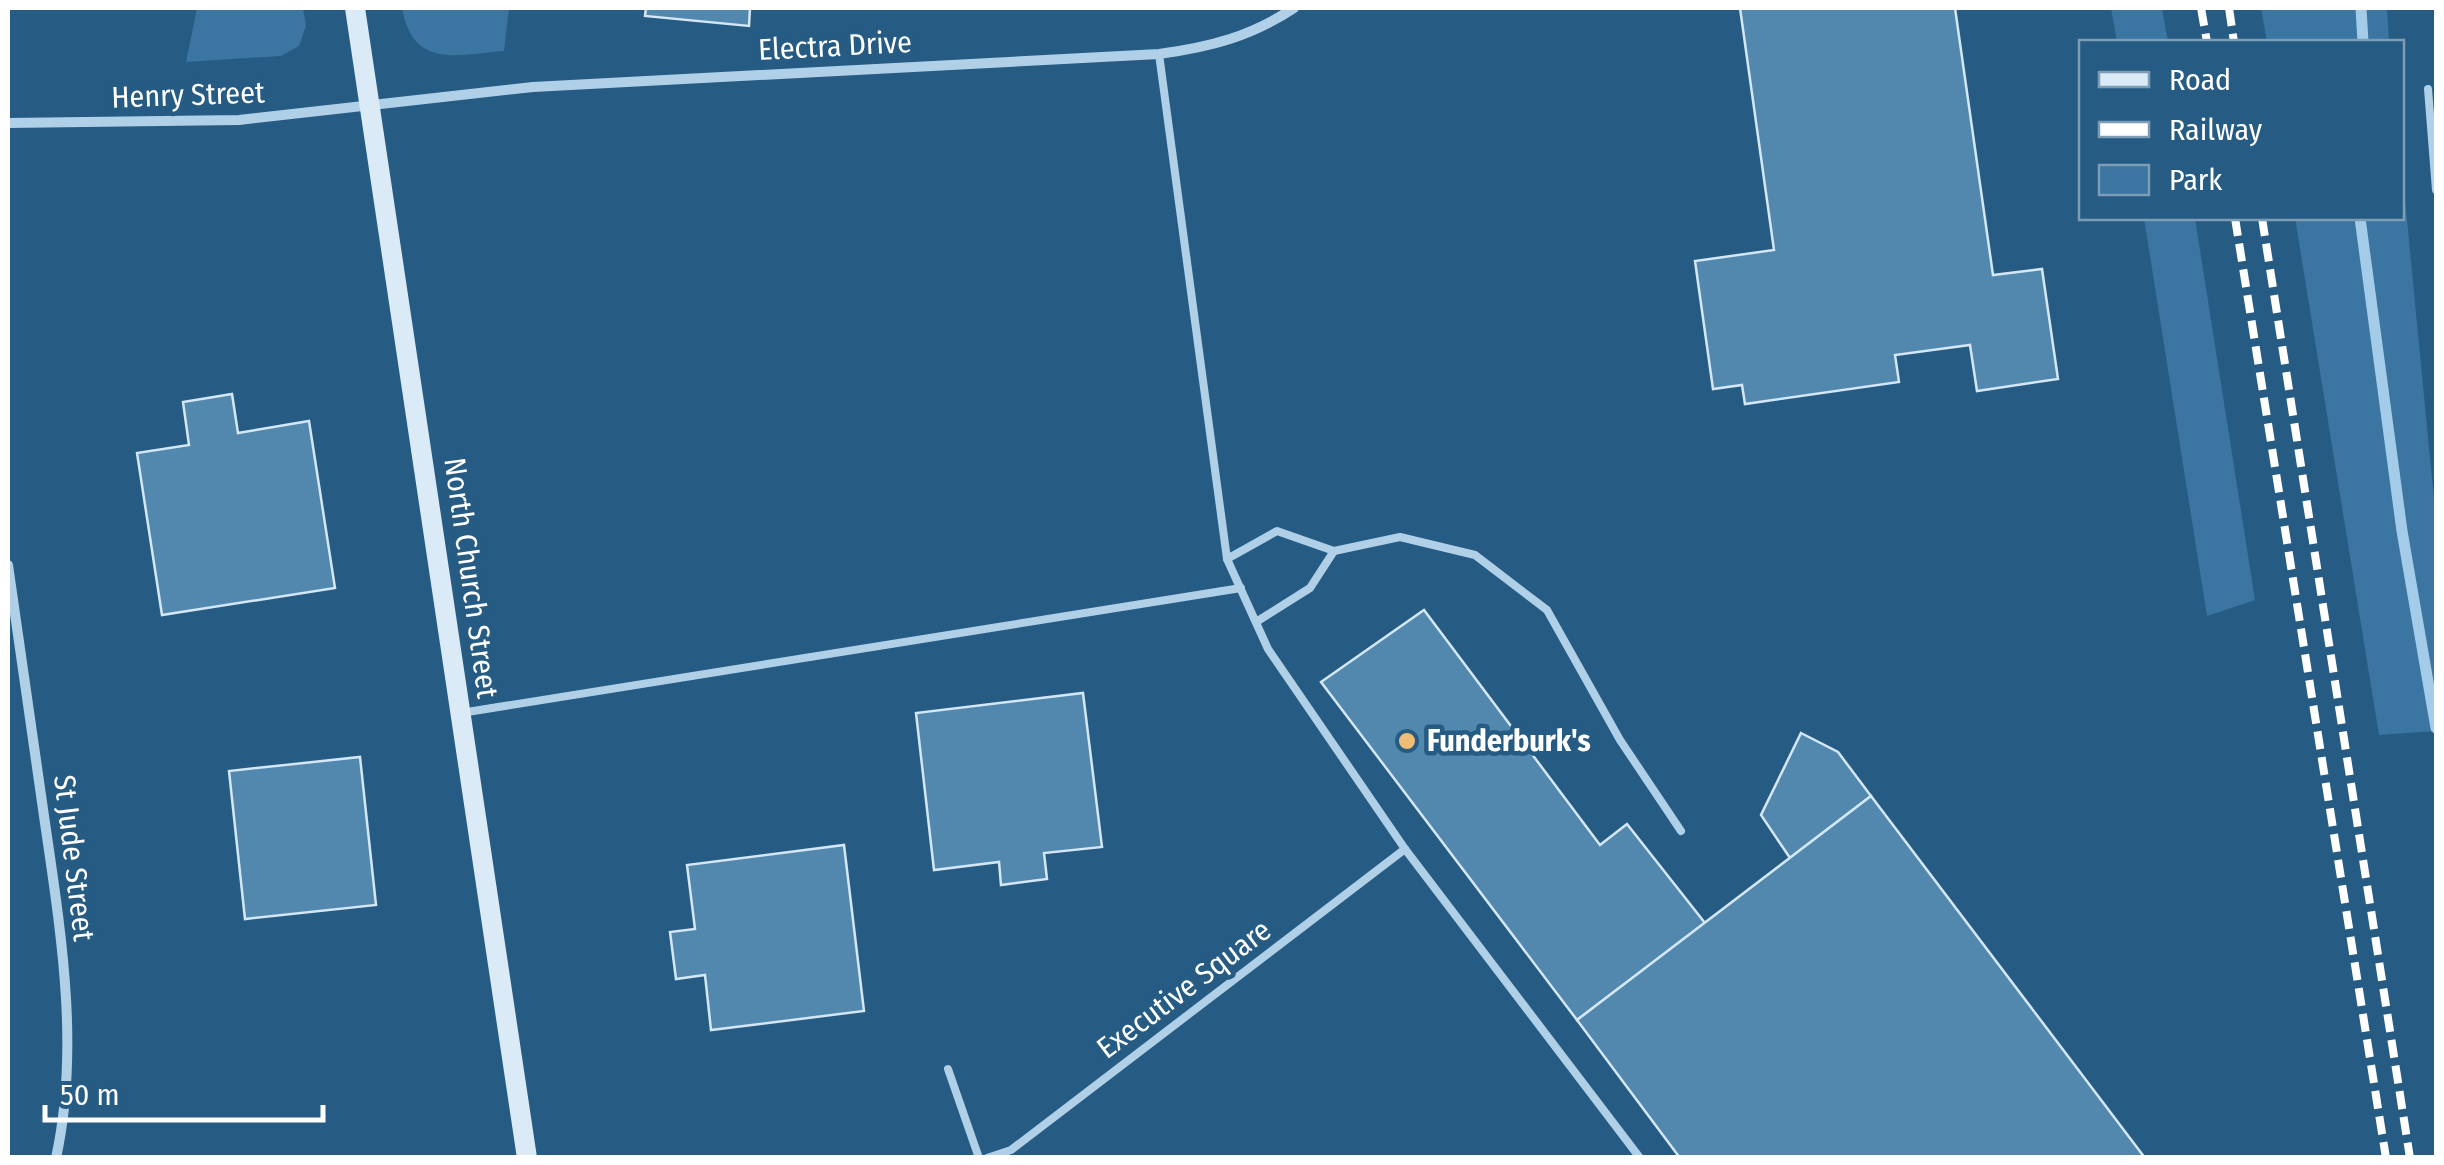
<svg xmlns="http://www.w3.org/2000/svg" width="2444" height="1165" viewBox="0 0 2444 1165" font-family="'Fira Sans Condensed',sans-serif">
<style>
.green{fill:#3b75a1}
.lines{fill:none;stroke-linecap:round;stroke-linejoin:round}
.stream{stroke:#a4cce8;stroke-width:11}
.building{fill:#5287ae;stroke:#d3e7f6;stroke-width:2.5}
.service{stroke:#b0d0e8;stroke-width:8}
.minor{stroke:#b0d0e8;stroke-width:10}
.secondary{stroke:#daeaf7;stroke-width:20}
.rail{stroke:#fff;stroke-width:8;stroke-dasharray:18 8;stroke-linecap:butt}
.poi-dot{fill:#f1bd75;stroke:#265b84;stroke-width:4}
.labels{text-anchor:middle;stroke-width:9;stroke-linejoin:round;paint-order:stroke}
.street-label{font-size:30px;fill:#fff;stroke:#265b84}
.poi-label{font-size:30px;font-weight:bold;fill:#fff;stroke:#265b84;text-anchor:start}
</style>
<rect width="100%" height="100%" fill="#265b84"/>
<g class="green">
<path d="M197,8H303L306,26L299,46L281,56L186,62Z"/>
<path d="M402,8H509L504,51C456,55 413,69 402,8Z"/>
<path d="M2111,8H2162L2168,42H2117Z"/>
<path d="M2261,8H2387L2389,42H2267Z"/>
<path d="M2402,168L2436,520V731L2379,735L2295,218H2402Z"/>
<path d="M2144,218H2195L2255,600L2207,616Z"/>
</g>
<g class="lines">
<g class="stream">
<path d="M2361,8L2363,42"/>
<path d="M2360,218L2402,531L2436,728"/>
</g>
</g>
<g class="building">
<path d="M646,8H750L749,26L645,16Z"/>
<path d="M1740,8H1955L1993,275L2042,269L2058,379L1977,391L1970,345L1895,355L1899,382L1745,404L1742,385L1713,389L1695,261L1774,250Z"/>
<path d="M232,394L238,433L309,421L335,588L162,615L137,453L189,445L183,402Z"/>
<path d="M1424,610L1600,845L1627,824L1705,923L1577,1020L1321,682Z"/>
<path d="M1083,693L1102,847L1044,853L1047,879L1001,885L999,862L934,870L916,713Z"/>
<path d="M1801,733L1838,752L1871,796L1790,858L1761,815Z"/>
<path d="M360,757L376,905L245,919L229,771Z"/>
<path d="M1871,796L2145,1158H1680L1577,1020Z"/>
<path d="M844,845L864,1011L711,1030L705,975L676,979L670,932L695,929L687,865Z"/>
</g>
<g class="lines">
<g class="service">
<path d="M1159,54L1227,559L1268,649L1405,849L1640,1158"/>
<path d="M2428,89L2436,190"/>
<path d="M1334,551L1400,537L1475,555L1547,610L1620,740L1681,831"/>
<path d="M1227,559L1277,531L1334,551L1310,588L1256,622"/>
<path d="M461,713L1241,588"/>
<path d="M948,1069L979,1158"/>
<path d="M987,1158L1011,1150L1405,849"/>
</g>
<g class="minor">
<path d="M8,123L239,120L533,87L1159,54C1210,47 1250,37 1294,8"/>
<path d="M8,565C20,651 33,737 45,823C61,933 80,1048 56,1158"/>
</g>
<path class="secondary" d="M355,8L527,1158"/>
<g class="rail">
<path d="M2201,8L2207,42"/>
<path d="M2229,8L2234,42"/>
<path d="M2235,218L2386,1158"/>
<path d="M2262,218L2410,1158"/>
</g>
</g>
<circle class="poi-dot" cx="1407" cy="741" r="10"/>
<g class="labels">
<g class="street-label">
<text transform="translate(835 46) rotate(-3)" y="10">Electra Drive</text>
<text transform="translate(188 95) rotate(-2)" y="10">Henry Street</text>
<text transform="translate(471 578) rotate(82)" y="10">North Church Street</text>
<text transform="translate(74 858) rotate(83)" y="10">St Jude Street</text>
<text transform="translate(1184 989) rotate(-37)" y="10">Executive Square</text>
</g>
<g class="poi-label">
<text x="1427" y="751">Funderburk's</text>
</g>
</g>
<rect width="2444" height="1165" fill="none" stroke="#ffffff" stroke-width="20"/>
<rect x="2079" y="40" width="325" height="180" fill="#265b84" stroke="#7d9db5" stroke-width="2.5"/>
<rect x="2099" y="72" width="50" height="15" fill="#daeaf7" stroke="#7d9db5" stroke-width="2.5"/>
<text x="2169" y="90" font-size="30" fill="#ffffff">Road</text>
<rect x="2099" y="122" width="50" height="15" fill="#ffffff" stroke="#7d9db5" stroke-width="2.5"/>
<text x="2169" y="140" font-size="30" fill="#ffffff">Railway</text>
<rect x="2099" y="165" width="50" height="30" fill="#3b75a1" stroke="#7d9db5" stroke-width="2.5"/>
<text x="2169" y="190" font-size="30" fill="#ffffff">Park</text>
<path d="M45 1105v15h278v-15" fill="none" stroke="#ffffff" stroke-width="5"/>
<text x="60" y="1105" font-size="30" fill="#ffffff" stroke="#265b84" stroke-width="8" paint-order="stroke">50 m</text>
</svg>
